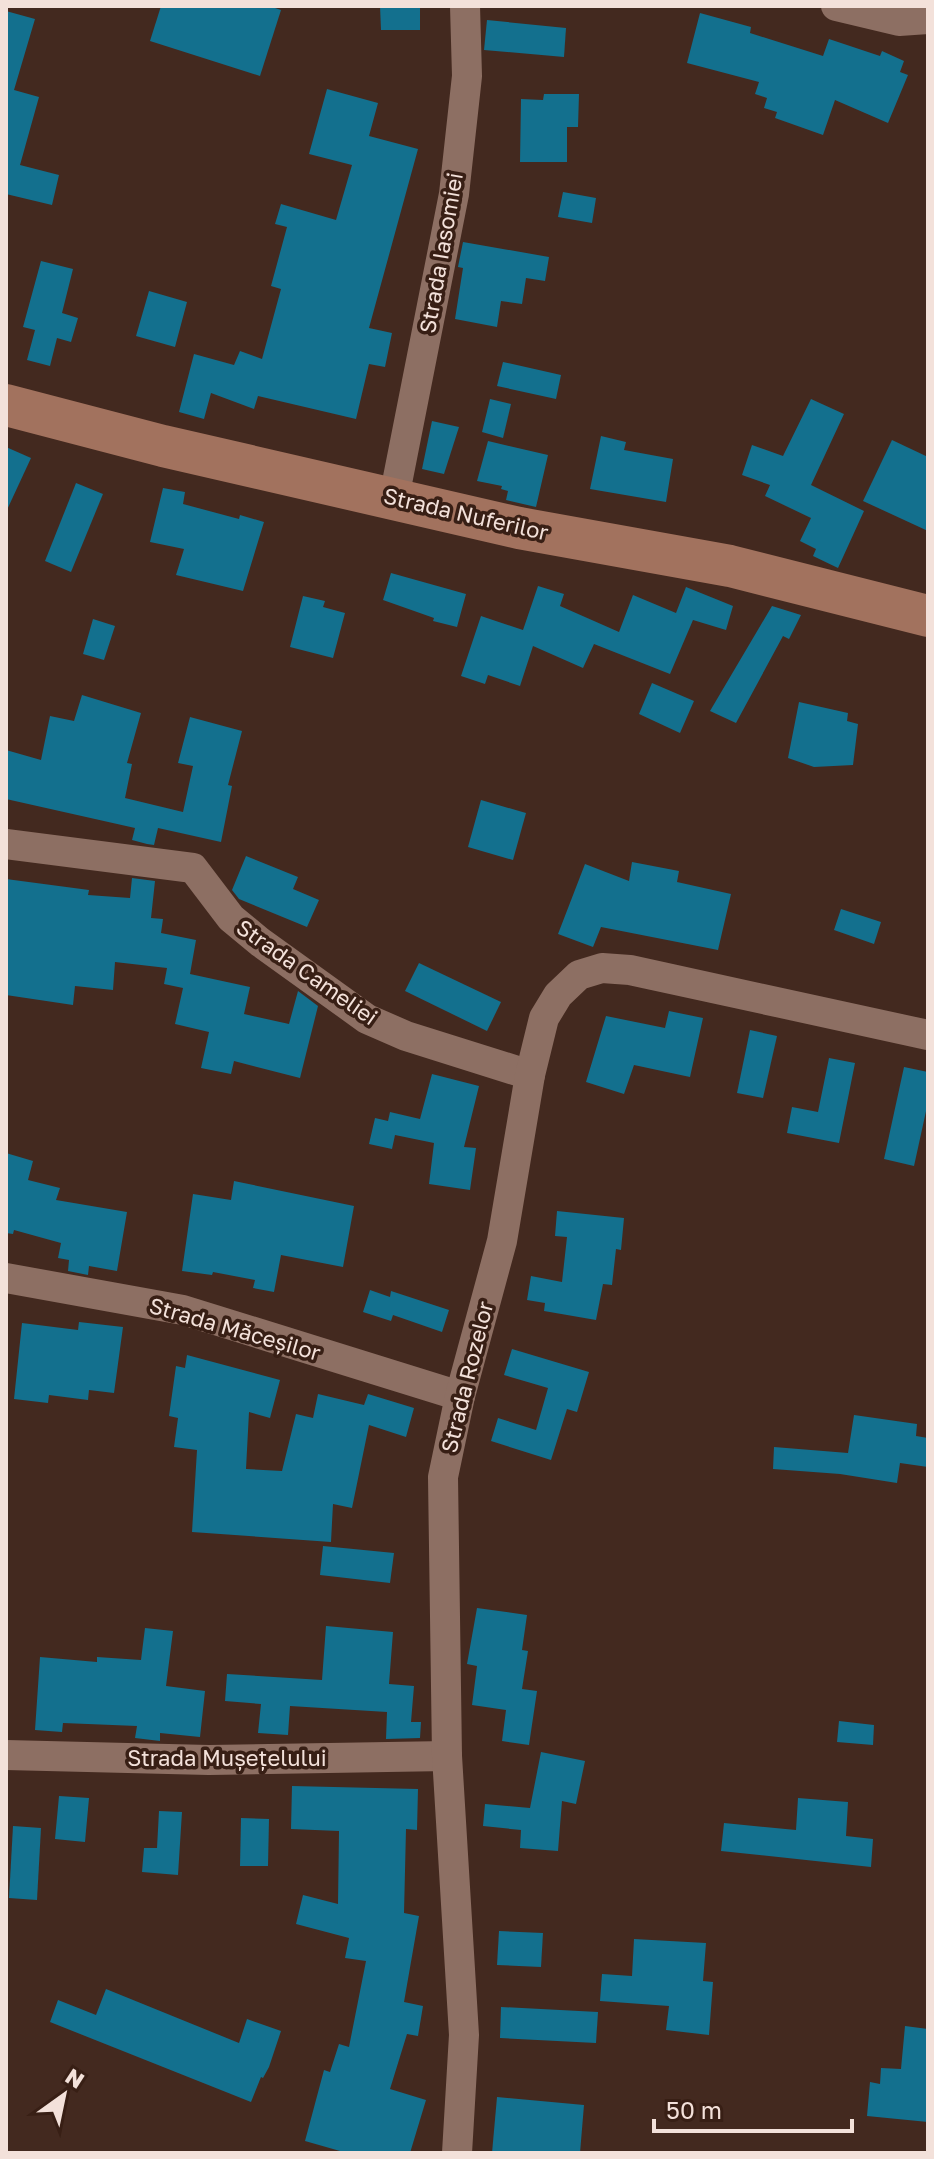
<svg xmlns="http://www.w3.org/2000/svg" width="934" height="2159" viewBox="0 0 934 2159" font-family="'Golos Text',sans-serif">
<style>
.building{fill:#13708e}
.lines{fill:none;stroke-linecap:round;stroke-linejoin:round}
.minor{stroke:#8d6f63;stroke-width:30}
.secondary{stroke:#a2725e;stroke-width:42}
.labels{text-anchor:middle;stroke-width:7;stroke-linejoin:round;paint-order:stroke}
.street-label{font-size:22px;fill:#f3e1da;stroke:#381f15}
</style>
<rect width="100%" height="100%" fill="#43291f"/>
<g class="building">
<path d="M161,6H269L281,10L260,76L150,41Z"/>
<path d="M380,6H420V30H381Z"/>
<path d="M6,11L35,19L14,90L39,97L20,165L59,175L52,205L6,194Z"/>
<path d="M700,13L751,27L750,33L823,56L829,39L880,56L882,51L904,61L900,72L908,75L888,123L835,100L823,135L775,118L777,112L764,108L767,98L755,94L759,82L687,63Z"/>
<path d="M487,20L566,28L564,57L484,50Z"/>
<path d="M327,89L378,103L369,136L418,149L369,328L392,333L385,367L369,364L356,419L258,396L254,409L211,393L204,419L179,412L194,354L234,365L240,351L262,359L281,289L271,286L287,227L275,224L281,204L336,220L352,165L309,154Z"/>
<path d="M544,94H579L578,127H567V162H520L521,99L543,100Z"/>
<path d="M563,192L596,198L592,223L558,217Z"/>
<path d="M463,242L549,257L545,281L526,278L522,304L501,301L497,327L455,319L463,268L458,267Z"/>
<path d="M41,261L73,269L62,313L78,318L71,342L57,338L50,366L27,360L35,330L23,327Z"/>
<path d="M149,291L187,302L175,347L136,336Z"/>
<path d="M503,362L561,375L556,399L497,386Z"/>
<path d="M490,399L511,404L503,438L482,432Z"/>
<path d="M811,399L844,414L811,485L864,511L838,568L813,556L816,549L800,541L811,518L765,496L770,485L742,475L752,445L783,456Z"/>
<path d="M432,421L459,427L444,474L422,469Z"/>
<path d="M601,436L626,442L624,450L673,459L666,502L590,489Z"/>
<path d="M892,440L928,457V531L863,501Z"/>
<path d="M488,441L548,455L536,507L506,500L508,491L501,489L502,486L477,481Z"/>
<path d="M6,447L31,458L6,512Z"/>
<path d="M76,483L103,494L71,572L45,561Z"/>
<path d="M163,488L185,492L183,504L239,519L240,515L264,522L243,591L176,575L184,549L150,542Z"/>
<path d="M391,573L466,594L457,627L433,621L434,618L383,600Z"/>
<path d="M538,586L564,594L560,606L619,632L633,595L676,613L686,587L733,606L726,630L693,620L670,674L594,644L583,668L533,646L520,686L488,675L485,684L461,676L481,616L523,630Z"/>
<path d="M303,596L325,601L323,607L345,613L333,658L290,647Z"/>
<path d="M772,606L801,615L789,639L783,636L736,723L710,711Z"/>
<path d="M93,619L115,626L104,660L83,654Z"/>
<path d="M652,683L694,701L680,733L639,714Z"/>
<path d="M82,695L141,713L127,763L132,764L125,798L183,812L193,766L178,763L190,717L242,731L228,785L232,786L221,842L158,828L154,845L147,844L132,840L135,828L6,799V750L41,760L50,716L74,721Z"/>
<path d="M799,702L848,713L847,721L858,724L853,765L814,767L788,758Z"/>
<path d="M481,800L526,813L513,860L468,847Z"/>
<path d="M246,856L298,877L293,889L319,900L307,927L239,899L232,890Z"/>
<path d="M632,862L679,871L677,882L731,894L718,950L601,927L593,947L558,934L585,864L629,881Z"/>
<path d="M132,878L155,881L151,918L163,919L161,933L196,940L190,974L250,987L244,1014L289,1024L298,991L318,1006L300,1078L234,1061L231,1074L201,1068L209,1032L175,1024L183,988L164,984L167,968L115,962L113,990L75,986L73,1005L6,995V879L89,890L88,895L130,898Z"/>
<path d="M841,909L881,922L874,944L834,930Z"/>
<path d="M419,963L501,1002L487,1031L405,991Z"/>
<path d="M669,1011L703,1018L690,1077L634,1065L624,1094L586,1082L606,1016L665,1028Z"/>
<path d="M750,1030L777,1036L763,1098L737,1093Z"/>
<path d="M829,1058L855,1063L839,1143L787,1133L792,1107L818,1112Z"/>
<path d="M904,1067L928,1072V1102L914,1166L884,1159Z"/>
<path d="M432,1074L479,1086L464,1147L476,1148L470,1190L429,1184L434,1143L395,1135L392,1149L369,1144L375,1118L388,1121L390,1112L420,1119Z"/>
<path d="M6,1153L33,1161L28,1180L60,1188L56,1200L127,1212L117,1271L89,1266L88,1275L68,1271L69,1260L58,1258L61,1243L14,1230L13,1234L6,1233Z"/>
<path d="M234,1181L354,1206L343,1267L281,1255L274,1292L253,1288L255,1280L213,1272L212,1275L182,1271L193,1194L231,1200Z"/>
<path d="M557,1211L624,1218L621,1250L616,1249L612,1285L603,1284L596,1320L544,1311L545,1303L527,1300L531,1276L562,1282L567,1237L555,1236Z"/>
<path d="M370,1290L390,1297L391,1291L449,1310L442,1332L393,1315L391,1321L363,1312Z"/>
<path d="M79,1322L123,1327L114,1393L89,1390L88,1400L49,1395L48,1403L14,1399L22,1323L78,1330Z"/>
<path d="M512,1349L589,1372L577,1412L567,1409L551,1460L491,1441L498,1418L536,1430L548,1388L504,1375Z"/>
<path d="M187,1355L280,1380L270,1418L249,1412L246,1469L282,1471L296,1414L313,1418L318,1394L364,1405L368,1394L414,1408L406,1437L369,1425L352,1508L333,1504L331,1542L192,1532L197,1450L174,1447L178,1418L169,1416L176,1366L185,1368Z"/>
<path d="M854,1415L917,1424L916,1436L928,1438V1467L900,1463L897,1483L840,1474L773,1469L774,1447L848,1453Z"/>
<path d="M323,1546L394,1553L390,1583L320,1575Z"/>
<path d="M477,1608L527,1615L522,1650L528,1651L522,1689L537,1691L529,1745L502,1741L506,1710L472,1705L477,1666L467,1664Z"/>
<path d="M326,1626L393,1632L389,1684L414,1686L411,1722H421L420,1738L386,1739L387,1712L290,1706L288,1735L258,1733L261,1704L225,1701L227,1674L322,1680Z"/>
<path d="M145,1628L173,1631L166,1686L205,1691L200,1737L160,1733V1741L135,1738L137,1726L63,1723L62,1732L35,1730L40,1657L97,1662V1657L141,1660Z"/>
<path d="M839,1721L874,1725L873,1745L837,1742Z"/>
<path d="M541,1752L585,1761L576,1804L562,1801L558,1851L520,1848L521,1830L483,1826L485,1804L530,1808Z"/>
<path d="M292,1786L418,1789L417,1830L406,1829L404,1913L419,1916L404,2002L423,2006L418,2036L407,2034L390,2089L426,2100L410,2153H347L305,2141L324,2070L330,2072L339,2044L349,2047L366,1961L345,1958L349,1938L296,1924L303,1895L338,1904L339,1831L291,1829Z"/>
<path d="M59,1796L89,1798L85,1842L55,1839Z"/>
<path d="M798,1798L848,1802L846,1836L873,1839L871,1867L721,1851L724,1823L796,1830Z"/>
<path d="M159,1811L182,1812L178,1875L142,1872L144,1848H157Z"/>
<path d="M241,1818L269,1819L268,1866H240Z"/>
<path d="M13,1826L41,1828L37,1900L9,1898Z"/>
<path d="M499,1931L543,1933L541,1967L497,1965Z"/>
<path d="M634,1939L706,1943L703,1981L713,1982L709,2035L666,2030L669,2006L600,2001L602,1974L632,1976Z"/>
<path d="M106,1989L239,2043L247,2019L281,2031L269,2067L263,2078L261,2077L251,2102L50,2022L58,2000L96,2015Z"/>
<path d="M501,2007L598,2012L596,2043L500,2038Z"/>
<path d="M905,2026L928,2029V2122L867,2116L870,2082L880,2084L881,2068L901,2069Z"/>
<path d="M497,2097L584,2105L580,2153H492Z"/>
</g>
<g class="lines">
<g class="minor">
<path d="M836,6L899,21L928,19"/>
<path d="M394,498L454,194L467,76L465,6"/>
<path d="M6,844L193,868L231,918L260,942L367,1019L406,1036L530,1075"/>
<path d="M6,1278L183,1310L460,1396"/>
<path d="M6,1755L209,1760L447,1756"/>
<path d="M457,2153L464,2035L447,1756L443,1477L460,1396L502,1241L530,1075L544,1018L558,995L579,975L602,968L630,970L928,1035"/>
</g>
<path class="secondary" d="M6,405L163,446L519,528L730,566L928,616"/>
</g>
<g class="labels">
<g class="street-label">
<text transform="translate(441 253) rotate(-80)" y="8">Strada Iasomiei</text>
<text transform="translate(466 514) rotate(13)" y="8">Strada Nuferilor</text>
<text transform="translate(307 972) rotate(35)" y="8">Strada Cameliei</text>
<text transform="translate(235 1329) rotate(16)" y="8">Strada Măceșilor</text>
<text transform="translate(467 1377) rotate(-76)" y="8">Strada Rozelor</text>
<text x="227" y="1766">Strada Mușețelului</text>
</g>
</g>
<rect width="934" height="2159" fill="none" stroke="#f3e1da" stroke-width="16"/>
<g transform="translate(64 2095) rotate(33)" stroke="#381f15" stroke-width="6" paint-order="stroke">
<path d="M0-6L14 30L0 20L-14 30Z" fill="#f3e1da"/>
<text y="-12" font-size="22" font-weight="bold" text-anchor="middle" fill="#f3e1da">N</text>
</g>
<path d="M654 2119v12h198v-12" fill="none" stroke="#f3e1da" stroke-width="4"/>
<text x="666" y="2119" font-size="24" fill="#f3e1da" stroke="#381f15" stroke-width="6" paint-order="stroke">50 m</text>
</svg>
